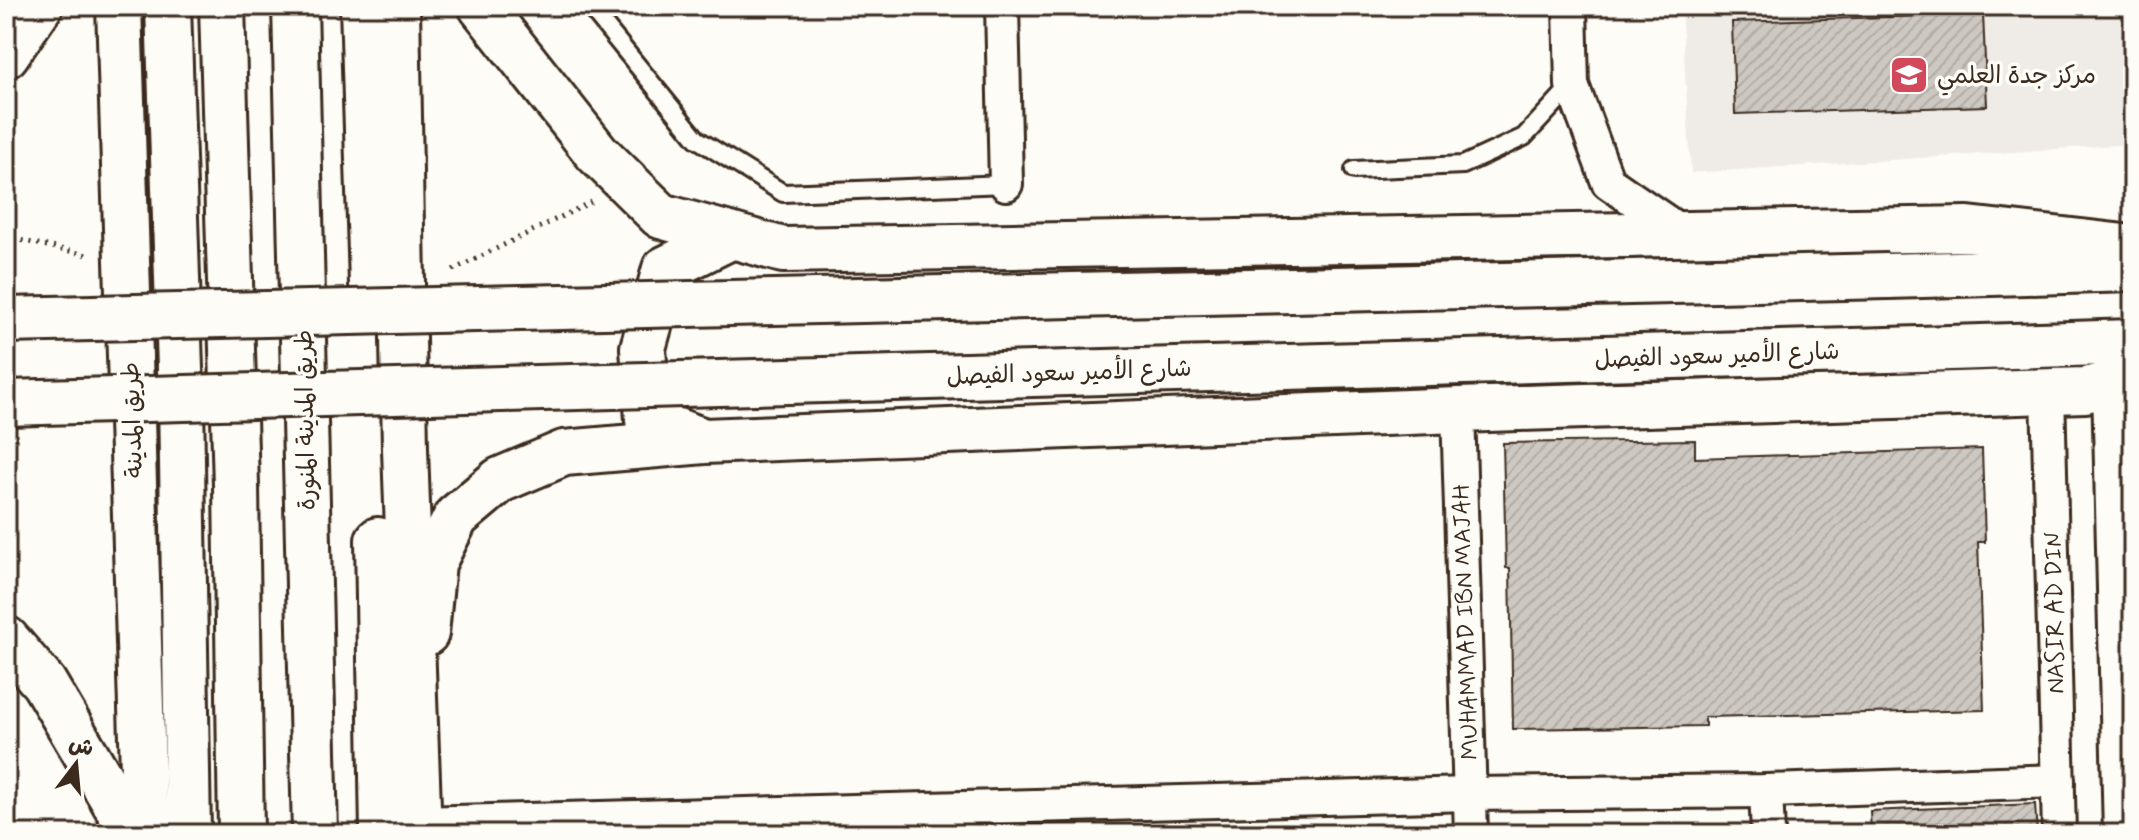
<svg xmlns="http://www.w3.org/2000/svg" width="2139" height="840" viewBox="0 0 2139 840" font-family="Mynerve,'Playpen Sans Arabic',sans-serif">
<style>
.built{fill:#efece7}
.building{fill:url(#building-hatch);stroke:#3b2a1e;stroke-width:2}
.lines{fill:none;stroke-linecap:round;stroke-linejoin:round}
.lane-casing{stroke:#3b2a1e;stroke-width:22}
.street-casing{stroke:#3b2a1e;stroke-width:38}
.secondary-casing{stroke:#3b2a1e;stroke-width:50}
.primary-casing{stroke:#3b2a1e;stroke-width:50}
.highway-casing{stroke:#3b2a1e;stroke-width:50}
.path{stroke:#3b2a1e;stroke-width:5;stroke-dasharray:2 6;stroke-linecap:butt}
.lane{stroke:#fdfcf7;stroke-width:16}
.street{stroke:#fdfcf7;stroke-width:32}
.secondary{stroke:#fdfcf7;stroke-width:44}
.primary{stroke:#fdfcf7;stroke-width:44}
.highway{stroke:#fdfcf7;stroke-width:44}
.primary-bridge-casing{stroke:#3b2a1e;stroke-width:50;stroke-linecap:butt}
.primary-bridge{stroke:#fdfcf7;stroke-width:44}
.labels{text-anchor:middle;stroke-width:7;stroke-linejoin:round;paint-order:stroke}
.poi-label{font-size:24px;fill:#3b2a1e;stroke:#fdfcf7;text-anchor:start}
.street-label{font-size:24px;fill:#3b2a1e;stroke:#fdfcf7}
</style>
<defs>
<pattern id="building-hatch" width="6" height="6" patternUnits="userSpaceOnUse" patternTransform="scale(2)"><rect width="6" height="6" fill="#cdc8c2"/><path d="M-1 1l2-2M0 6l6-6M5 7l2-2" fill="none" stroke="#b1aca6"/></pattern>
</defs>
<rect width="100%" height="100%" fill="#fdfcf7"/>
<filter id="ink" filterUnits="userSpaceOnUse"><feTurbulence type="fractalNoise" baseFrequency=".0125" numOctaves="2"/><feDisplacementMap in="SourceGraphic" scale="16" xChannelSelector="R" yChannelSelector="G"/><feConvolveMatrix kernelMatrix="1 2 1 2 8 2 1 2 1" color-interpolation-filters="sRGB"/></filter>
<g filter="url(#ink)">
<path class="built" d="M1681,6H2133V144L1691,173Z"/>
<g class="building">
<path d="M1983,14L1987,106L1735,114L1732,22Z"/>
<path d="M1695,440V458L1982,449L1985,542H1978L1984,710L1705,717V726L1513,729L1510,568H1506L1503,443Z"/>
<path d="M2035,804L2037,834H1871L1870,811Z"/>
</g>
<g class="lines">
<defs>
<g id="lane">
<path d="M589,6L697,139L783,193L1006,184"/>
<path d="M1354,170L1463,165L1524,137L1572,85"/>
</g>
<g id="street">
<path d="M1002,6L1006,184"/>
<path d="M1570,6L1572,85L1608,182L1685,235"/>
<path d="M2109,384L2120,834"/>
<path d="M2048,391L2059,834"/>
<path d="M1458,410L1471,834"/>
<path d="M1766,791L1768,834"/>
<path d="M418,823L1470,794L1766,791L2058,781"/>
</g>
<g id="secondary">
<path d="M481,6L597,153L661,216L783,250L1968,229L2133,248"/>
<path d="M6,55L40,6"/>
<path d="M701,440L648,420L643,348L665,269L732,236"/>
<path d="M426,633L433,563L456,517L500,480L564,453L704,441L1458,410L2085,390L2133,378"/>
<path d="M6,639L44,683L119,810L128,834"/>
</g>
<g id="primary">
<path d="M119,6L145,834"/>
<path d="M168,6L181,399L188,834"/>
<path d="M363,6L372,284"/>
<path d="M397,6L405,449L419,834"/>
<path d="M1888,276L2133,269"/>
<path d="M1888,350L2133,342"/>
<path d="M378,540L383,834"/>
</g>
<g id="highway">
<path d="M222,6L236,486L241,834"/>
<path d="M295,6L315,834"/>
</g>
</defs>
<use href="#lane" class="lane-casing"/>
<use href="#street" class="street-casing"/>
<use href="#secondary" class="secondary-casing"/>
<use href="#primary" class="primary-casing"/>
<use href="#highway" class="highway-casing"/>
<g class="path">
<path d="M6,237L88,255"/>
<path d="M453,270L591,202"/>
</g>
<use href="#lane" class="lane"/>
<use href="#street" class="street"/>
<use href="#secondary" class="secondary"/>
<use href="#primary" class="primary"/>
<use href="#highway" class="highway"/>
<defs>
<g id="primary-bridge">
<path d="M6,320L1888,276"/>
<path d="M6,403L1888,350"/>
</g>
</defs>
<use href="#primary-bridge" class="primary-bridge-casing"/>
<use href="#primary-bridge" class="primary-bridge"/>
</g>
</g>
<defs>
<symbol id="university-square" viewBox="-11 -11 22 22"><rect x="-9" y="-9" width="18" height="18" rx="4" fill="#d1495b" stroke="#fdfcf7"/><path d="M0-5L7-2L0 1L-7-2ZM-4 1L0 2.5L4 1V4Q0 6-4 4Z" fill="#fff"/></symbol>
</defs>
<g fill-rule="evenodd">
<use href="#university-square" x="1887" y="53" width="44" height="44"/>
</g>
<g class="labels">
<g class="poi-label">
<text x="1937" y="83">مركز جدة العلمي</text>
</g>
<g class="street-label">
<text transform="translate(1717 355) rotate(-2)" y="8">شارع الأمير سعود الفيصل</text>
<text transform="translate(1069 372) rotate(-2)" y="8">شارع الأمير سعود الفيصل</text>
<text transform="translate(132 420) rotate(-92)" y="8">طريق المدينة</text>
<text transform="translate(305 420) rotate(-91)" y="8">طريق المدينة المنورة</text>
<text transform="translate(2054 613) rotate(-91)" y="8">NASIR AD DIN</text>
<text transform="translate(1465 622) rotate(-92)" y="8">MUHAMMAD IBN MAJAH</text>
</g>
</g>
<rect width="2139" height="840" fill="none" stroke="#fdfcf7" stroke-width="32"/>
<rect x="16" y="16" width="2107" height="808" fill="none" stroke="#3b2a1e" stroke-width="3" filter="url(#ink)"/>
<g transform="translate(76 764) rotate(16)" stroke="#fdfcf7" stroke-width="6" paint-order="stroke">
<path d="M0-6L14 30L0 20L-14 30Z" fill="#3b2a1e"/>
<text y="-12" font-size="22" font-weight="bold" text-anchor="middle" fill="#3b2a1e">ش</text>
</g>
</svg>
